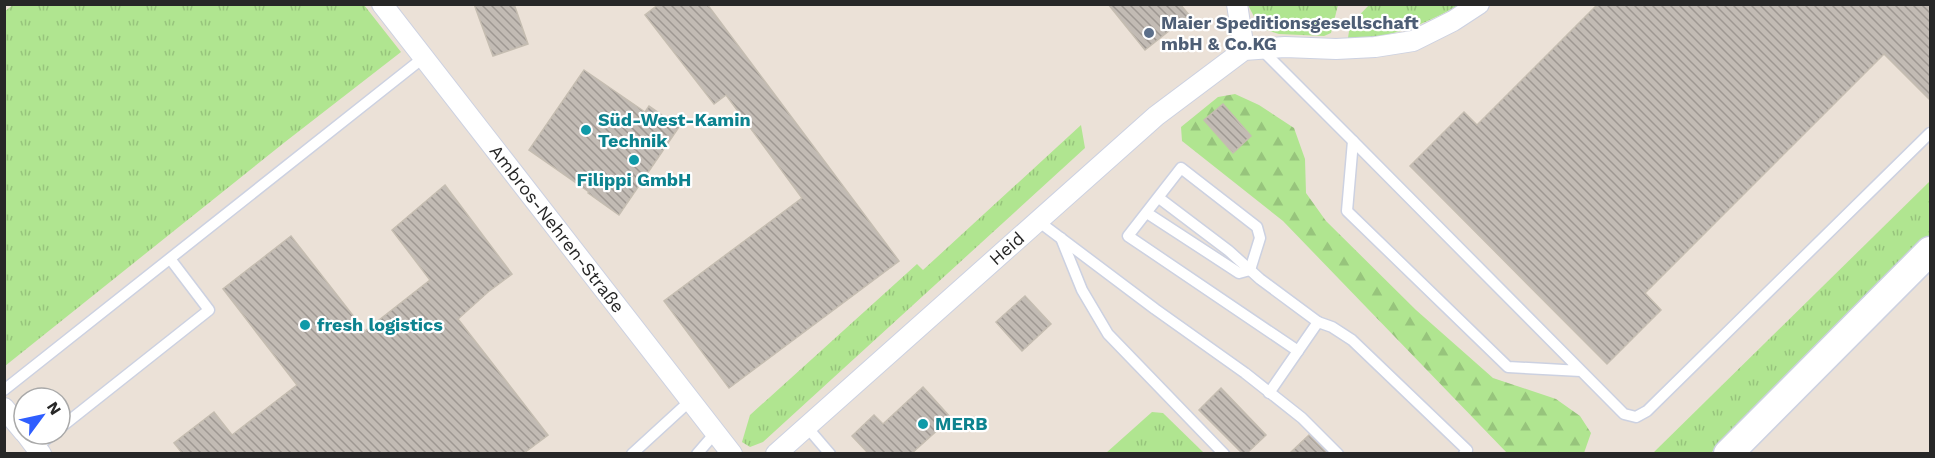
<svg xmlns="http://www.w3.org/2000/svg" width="1935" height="458" viewBox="0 0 1935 458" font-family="'Work Sans',sans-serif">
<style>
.grass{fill:url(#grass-tufts)}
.forest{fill:url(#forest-firs)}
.building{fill:url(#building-back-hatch);stroke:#c5bdb1;stroke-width:1.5}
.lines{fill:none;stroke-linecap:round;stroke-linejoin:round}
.service-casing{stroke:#ccd1e1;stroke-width:13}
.minor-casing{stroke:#ccd1e1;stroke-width:22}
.secondary-casing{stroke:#ccd1e1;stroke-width:31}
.service{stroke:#fff;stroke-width:10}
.minor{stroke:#fff;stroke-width:20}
.secondary{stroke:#fff;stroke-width:28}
.service-dot{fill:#5c6f8a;stroke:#fff;stroke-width:2}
.culture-dot{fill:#0f9aa8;stroke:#fff;stroke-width:2}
.labels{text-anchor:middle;stroke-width:4.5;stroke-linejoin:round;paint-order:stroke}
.service-label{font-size:18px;font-weight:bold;fill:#4e5e75;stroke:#fff;text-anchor:start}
.culture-label{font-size:18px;font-weight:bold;fill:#0d838f;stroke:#fff;text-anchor:start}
.street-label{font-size:18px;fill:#272727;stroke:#fff}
</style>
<defs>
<pattern id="grass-tufts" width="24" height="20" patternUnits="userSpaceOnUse" patternTransform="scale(1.5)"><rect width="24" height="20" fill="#b0e590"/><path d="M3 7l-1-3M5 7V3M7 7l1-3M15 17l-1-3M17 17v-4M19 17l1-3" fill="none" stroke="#97c47c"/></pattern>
<pattern id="forest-firs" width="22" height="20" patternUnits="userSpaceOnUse" patternTransform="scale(1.5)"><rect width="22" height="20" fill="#b0e590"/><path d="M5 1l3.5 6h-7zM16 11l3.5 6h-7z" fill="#97c47c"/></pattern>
<pattern id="building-back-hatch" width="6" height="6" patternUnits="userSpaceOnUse" patternTransform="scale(1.5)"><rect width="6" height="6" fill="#c2bbb4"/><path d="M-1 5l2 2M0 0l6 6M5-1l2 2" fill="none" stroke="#9e9892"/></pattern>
</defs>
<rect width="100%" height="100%" fill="#ebe1d7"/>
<g class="grass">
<path d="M14,4L364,5L401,52L285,142L5,366L4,12Z"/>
<path d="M1248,5V4L1338,5L1331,33L1324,36L1279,34L1260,28Z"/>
<path d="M1369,5H1459C1423,25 1390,39 1348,38L1350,25Z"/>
<path d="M1081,125L1085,148L763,442L750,447L742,442L750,415L917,264L923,270Z"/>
<path d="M1930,181V236L1711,453L1652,454Z"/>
<path d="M1152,412L1163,413L1204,453H1106Z"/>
</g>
<path class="forest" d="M1235,94L1259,105L1294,128L1305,159L1306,193L1326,221L1416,310L1493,378L1556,399L1580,416L1591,433L1584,453H1507L1283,221L1182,141L1181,127L1218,97Z"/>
<g class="building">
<path d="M474,4H514L528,44L493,56Z"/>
<path d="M659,4H707L899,261L729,388L664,301L802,198L726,95L714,104L645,15Z"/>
<path d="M1108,4H1180L1189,15L1145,50Z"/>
<path d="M1598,4H1930V100L1884,54L1645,293L1661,310L1607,364L1410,166L1464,112L1477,125Z"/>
<path d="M584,70L645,112L649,106L679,127L619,215L588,193L589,192L529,150Z"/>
<path d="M1223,104L1251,136L1233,153L1204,120Z"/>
<path d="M445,185L512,274L488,292L458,319L548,435L524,453H182L174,443L214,412L232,435L297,385L223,289L291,236L365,331L430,280L392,230Z"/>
<path d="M1025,296L1051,324L1022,351L996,322Z"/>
<path d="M923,387L951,418L912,453H868L852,436L874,415L883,424Z"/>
<path d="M1221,388L1266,435L1247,453H1242L1199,410Z"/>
<path d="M1309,435L1327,453H1290Z"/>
</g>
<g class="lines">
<defs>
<g id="service">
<path d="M1261,49L1353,141"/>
<path d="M1159,198L1229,251L1260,279L1318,322"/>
<path d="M1147,213L1239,273L1250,270L1260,238L1257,227L1181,168L1128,236L1298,351"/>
<path d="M1038,221L1155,309L1245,373L1302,418L1338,454"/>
<path d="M1061,238L1082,290L1108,334L1224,454"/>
<path d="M1581,371L1508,367L1347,211L1353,141L1624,414L1636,417L1647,411L1930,133"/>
<path d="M4,390L423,58"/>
<path d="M1269,393L1318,322L1332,327L1352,340L1467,450L1464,454"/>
<path d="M806,426L830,454"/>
<path d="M60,428L209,310L171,260"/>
<path d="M36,447L53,434"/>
<path d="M632,454L691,400"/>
<path d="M697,454L716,432"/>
</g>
<g id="minor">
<path id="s1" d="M382,4L732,454"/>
<path d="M1237,4L1244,50"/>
<path d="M4,408L24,432"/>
<path d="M26,434L41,454"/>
<path id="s2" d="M776,454L1156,116L1244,50L1285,47L1336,49L1375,47L1413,41L1453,21L1479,4"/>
</g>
<path id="secondary" d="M1728,454L1930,251"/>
</defs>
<use href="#service" class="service-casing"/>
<use href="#minor" class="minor-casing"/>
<use href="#secondary" class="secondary-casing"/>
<use href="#service" class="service"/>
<use href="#minor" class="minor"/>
<use href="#secondary" class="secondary"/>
</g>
<circle class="service-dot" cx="1149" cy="33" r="6"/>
<g class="culture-dot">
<circle cx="586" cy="130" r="6"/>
<circle cx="634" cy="160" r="6"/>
<circle cx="305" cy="325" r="6"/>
<circle cx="923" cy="424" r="6"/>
</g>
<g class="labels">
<g class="service-label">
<text x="1161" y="29">Maier Speditionsgesellschaft<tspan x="1161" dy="21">mbH &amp; Co.KG</tspan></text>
</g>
<g class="culture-label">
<text x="598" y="126">Süd-West-Kamin<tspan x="598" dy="21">Technik</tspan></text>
<text x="634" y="186" text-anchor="middle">Filippi GmbH</text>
<text x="317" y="331">fresh logistics</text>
<text x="935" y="430">MERB</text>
</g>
<g class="street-label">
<text dy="6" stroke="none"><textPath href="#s1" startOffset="285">Ambros-Nehren-Straße</textPath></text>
<text dy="6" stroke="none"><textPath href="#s2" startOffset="309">Heid</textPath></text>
</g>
</g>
<rect width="1935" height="458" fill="none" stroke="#272727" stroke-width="12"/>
<g transform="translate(42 416) rotate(57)"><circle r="28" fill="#ffffff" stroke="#a9a9a9" stroke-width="1.5"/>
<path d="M0-4.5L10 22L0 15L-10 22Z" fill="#2f5eff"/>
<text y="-9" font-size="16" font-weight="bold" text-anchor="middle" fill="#272727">N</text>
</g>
</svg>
